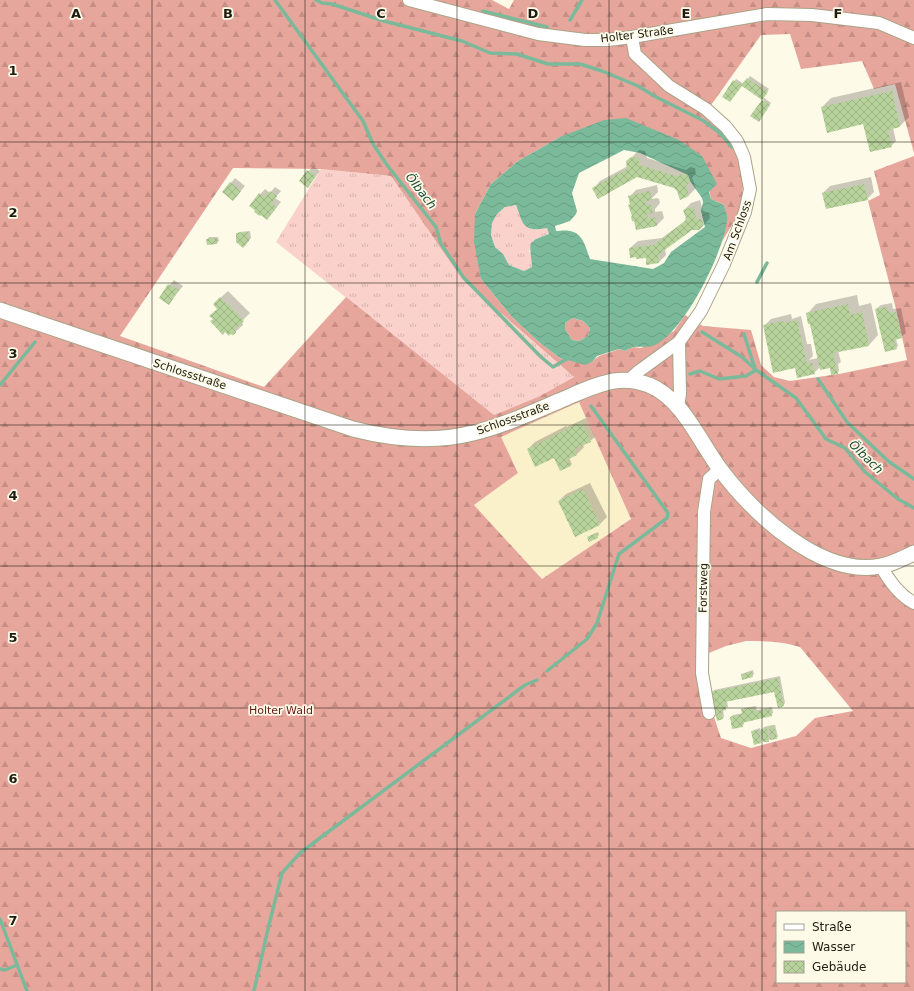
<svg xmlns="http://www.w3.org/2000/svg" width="914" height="991" viewBox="0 0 914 991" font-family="'DejaVu Sans',sans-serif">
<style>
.built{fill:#faf1cb}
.grass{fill:url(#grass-tufts)}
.forest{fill:url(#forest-firs);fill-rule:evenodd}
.water{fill:url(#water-waves);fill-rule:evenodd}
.shadow{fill:#0003}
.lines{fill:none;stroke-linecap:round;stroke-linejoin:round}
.stream{stroke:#7aba9b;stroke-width:3.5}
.building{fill:url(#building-cross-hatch)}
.minor-casing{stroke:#aaa387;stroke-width:14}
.major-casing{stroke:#aaa387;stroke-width:17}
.minor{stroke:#fff;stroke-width:12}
.major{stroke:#fff;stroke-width:15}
.grid{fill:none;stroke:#1e1b10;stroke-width:1;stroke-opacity:0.55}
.labels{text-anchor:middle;stroke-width:3.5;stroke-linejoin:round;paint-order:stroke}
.street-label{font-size:11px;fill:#1e1b10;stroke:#fefae8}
.park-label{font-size:11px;fill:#681c17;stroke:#fefae8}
.water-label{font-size:12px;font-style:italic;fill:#194c37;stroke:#fefae8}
.grid-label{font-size:13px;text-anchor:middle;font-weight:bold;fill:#1e1b10;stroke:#fefae8;stroke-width:3.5;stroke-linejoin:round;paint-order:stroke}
</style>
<defs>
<pattern id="grass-tufts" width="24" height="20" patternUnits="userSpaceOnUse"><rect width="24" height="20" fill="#fad1cb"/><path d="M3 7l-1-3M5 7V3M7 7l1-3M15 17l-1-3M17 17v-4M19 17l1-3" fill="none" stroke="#d6b3ad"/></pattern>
<pattern id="forest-firs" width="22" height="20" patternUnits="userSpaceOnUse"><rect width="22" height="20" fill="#e7a69c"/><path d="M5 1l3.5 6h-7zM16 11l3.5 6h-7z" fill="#c68e85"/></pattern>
<pattern id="water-waves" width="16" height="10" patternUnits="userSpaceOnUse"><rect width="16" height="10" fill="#7aba9b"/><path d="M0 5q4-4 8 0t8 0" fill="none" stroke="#699f84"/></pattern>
<pattern id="building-cross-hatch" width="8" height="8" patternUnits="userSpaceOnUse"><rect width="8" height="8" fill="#b7d29b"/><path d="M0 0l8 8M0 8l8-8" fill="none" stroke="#9db484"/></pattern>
</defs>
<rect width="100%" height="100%" fill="#fefae8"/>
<path class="built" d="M579,401L631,519L542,579L474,505L518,473L501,437Z"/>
<g class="grass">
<path d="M321,169L391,176L462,279L574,377L540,396L494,415L276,242Z"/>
<path d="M516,205C523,223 523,233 547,228L549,234L536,239L529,251L532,258L533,267L524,271L509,265L503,254L495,247L491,235L492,223L497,214L505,207Z"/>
</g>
<g class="forest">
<path d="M0,0H492L509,9L514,0H914V153L895,84L874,89L862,61L801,69L790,34L761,35L704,115L723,130L734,143L744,177L741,204L735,220L721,243L727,218L724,205L711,199L702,156L560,137L518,161L491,184L475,214L481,279L512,317L540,343L560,358L572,360L593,361C600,353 609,354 619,349L625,351L633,347L641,348L674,331L685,315L703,326L751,330L761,365L774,377L790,381L839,374L907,360L897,313L868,201L880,195L874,171L914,156V561L891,572L901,588L914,597V991H0ZM233,168L321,169L391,176L462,279L574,377L540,396L494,415L346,297L264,387L120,336ZM579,402L631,519L542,579L474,505L518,473L501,437ZM746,641C765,641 782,641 800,647L853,711L815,718L796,736L751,748L721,738L712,711L704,655L726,646ZM777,912H905V982H777Z"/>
<path d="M573,318L583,321L590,328L588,336L579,341L572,340L565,329V323Z"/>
</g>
<path class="water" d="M626,118L679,140L702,156L717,184L709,192L711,199L724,205C725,210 728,216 727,220C724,252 684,332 655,345C648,348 640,346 633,347C631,348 627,350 625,351L619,349L597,356L593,361L586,365L560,358L540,343L512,317L481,279L474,242L475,214L491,184L518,161L560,137L604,120ZM624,150L640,153L688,175L690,181L702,198L703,202L701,211L705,227L671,252L664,263L653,269L590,259C586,248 583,233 570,231C565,230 560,231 556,231L555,226L570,221L576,214L577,211L572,193L579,173ZM516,205C523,223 522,233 547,228L549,234L536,239L531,243C529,252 532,259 532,267L524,271L509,265L503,254L495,247L491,235L492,223L497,214L505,207ZM573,318L583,321L590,328L588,336L579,341L572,340L565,329V323Z"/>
<g class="shadow">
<path d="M750,76L769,89L763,97L771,103L760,118L752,116L764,100L742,85L723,96L736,79L744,84Z"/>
<path d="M901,82L909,117L900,126L893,128L896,141L891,146L864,123L822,107L831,98Z"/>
<path d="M639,150L645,151L647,158L686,170L690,167L695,168L696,173L692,178L696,188L689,195L678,191L674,187L637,176L593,189L600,181L628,166L627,162Z"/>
<path d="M313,166L320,171L308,186L301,181Z"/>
<path d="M871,177L874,192L867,199L823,193L830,186Z"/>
<path d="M235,178L245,186L233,200L231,183Z"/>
<path d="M657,185L658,192L652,198V199L657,198L659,199L660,203L655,209V212L662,211L664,218L657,225L633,216L629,197L636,190Z"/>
<path d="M275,187L281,191L275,198L281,202L267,219L256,212L257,210L251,205L265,189L270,193Z"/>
<path d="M700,200L703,211L709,213L710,218L703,226L692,229L665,249L666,255L659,262L647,257L636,256L630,248L638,241L662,238L686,220L687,218L684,210L691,203Z"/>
<path d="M250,231L251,238L243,247L237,234L239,232Z"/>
<path d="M209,237H218L219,241L217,243L208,239Z"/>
<path d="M174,280L183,286L169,303L160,297Z"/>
<path d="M228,291L250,313L242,321L243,325L233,334L214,319L218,308L214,304Z"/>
<path d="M857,295L859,306L871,303L878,335L869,345L838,351L841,362L838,364L839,371L837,373L833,367H820L814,373L796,366L764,326L771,319L791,314L792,319L801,316L807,344H811L813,356L809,360L818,358L810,323L807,314L816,304Z"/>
<path d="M892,303L893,309L901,308L906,333L901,337L896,339L898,346L896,348L876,309L881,305Z"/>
<path d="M586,418L595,437L590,441L583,445L584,447L577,454L569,458L572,464L570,466L555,457L528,449L535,442L566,426L567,427Z"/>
<path d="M590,483L607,517L600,524L559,501L566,494Z"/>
<path d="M598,532L599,535L597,537H588Z"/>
<path d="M753,670L754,674L752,676L742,675L744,673Z"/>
<path d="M780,676L785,703L783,705L775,691L727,701L728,707L723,709L724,717L722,719L712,692L714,690Z"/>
<path d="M756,706L757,710L772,707L773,713L771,715L744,721V724L742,726L731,717L733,715L743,713L742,710L744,708Z"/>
<path d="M772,725H775L778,737L776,738L770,739L768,741L763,739L760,742L752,732L754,730L760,728L761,731L764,727Z"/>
</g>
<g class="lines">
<g class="stream">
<path d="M275,0L363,121L373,144L387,165L436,227L441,244L464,278L541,357L553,367L570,357"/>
<path d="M316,0L322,3L332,4L384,21L462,41L490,53L517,54L548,64H580L602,71L638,86L656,97L704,121L721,134L732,147"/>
<path d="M483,11L547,27"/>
<path d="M570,20L582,0"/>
<path d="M757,282L767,263"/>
<path d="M702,332L742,357L756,370"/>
<path d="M744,334L755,369"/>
<path d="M690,374L700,371L719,379L746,376L756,370L796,398L826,439L845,448L865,472L898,499L914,508"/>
<path d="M818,379L847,422L888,461L914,479"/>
<path d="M0,385L35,342"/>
<path d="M547,671L587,639L597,623L619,554L667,518L668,513L591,406"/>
<path d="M0,919L27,991"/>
<path d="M0,969L5,970L17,965"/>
<path d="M254,991L268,929L282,873L300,853L525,685L537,680"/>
</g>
</g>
<g class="building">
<path d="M747,78L768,92L762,100L742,86L730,102L722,97L733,80L741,85Z"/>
<path d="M892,91L900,127L888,130L892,147L870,152L863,124L827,133L821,107Z"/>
<path d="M762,100L770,105L759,122L750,116Z"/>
<path d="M631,157L638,158L640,165L678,177L682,174L688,175L690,181L686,186L689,196L680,200L677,191L674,188L637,177L598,199L592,188L627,169L626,161Z"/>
<path d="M307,170L316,176L308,188L299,181Z"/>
<path d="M230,182L241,191L233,201L222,192Z"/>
<path d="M864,184L868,200L826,209L822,193Z"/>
<path d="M270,191L277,196L272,203L277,207L267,220L261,215L260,216L254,212L255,210L249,206L259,193L265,197Z"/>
<path d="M650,191L652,200L645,201L646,206L650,204L652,206L653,210L652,213L647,214L648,219L656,217L657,226L636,230L634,221H632L631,217L632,216L628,205L630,204L628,196Z"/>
<path d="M693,207L696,218L702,220L703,226L699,230H692L658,255L659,263L646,265V258L636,259V257L630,258L629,248L654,245L684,222L686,218L683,210Z"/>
<path d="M248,232L249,241L243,248L236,242V233Z"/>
<path d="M217,238V244L207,245L206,239Z"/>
<path d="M168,284L179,290L169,305L159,298Z"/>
<path d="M220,297L244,321L235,329L236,333L233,335L230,334L229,336L225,332L223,335L210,321L213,319L209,316L217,309L213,304Z"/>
<path d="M848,304L850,315L862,312L869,346L833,353L838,374L831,375L830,368L820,370L810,324H808L806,313Z"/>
<path d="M887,307L889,313L896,312L902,338L894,340L897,349L885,352L875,309Z"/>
<path d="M797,320L807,364L812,363L815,374L797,378L795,368L773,373L763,325L784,321V323Z"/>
<path d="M581,422L591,442L574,449L577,455L567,460L571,466L560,471L554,458L535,467L527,449L533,446L532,444L534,446Z"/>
<path d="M583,489L600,525L575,537L558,501Z"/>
<path d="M596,533L598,538L589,542L587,537Z"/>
<path d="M752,672L753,677L742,680L741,674Z"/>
<path d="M778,678L784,706L778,708L774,692L725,702L726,710L721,711L723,719L717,721L711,692Z"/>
<path d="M749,708H754L755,712L770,708L772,716L742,723L743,727L732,729L730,717L742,714L741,709Z"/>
<path d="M774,726L777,739L770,740L769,727Z"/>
<path d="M767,728L769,742H763L761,729Z"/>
<path d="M759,730L761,743L754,745L751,731Z"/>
</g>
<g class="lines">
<defs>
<g id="minor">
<path d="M409,0L538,34L585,40H608L632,37L767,14L812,15L879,23L914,38"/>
<path d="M629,380L639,371L679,342L701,311L724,264L745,212L750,189L744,157L737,141L726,127L706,109L669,86L635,54L632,37"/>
<path d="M678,406L680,394L679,342"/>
<path d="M881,566C889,581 899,595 914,603"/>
<path d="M709,713L702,673L704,512L709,479L720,469"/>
</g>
<path id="major" d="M0,310L353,429C392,439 433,443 473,433C502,426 531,413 559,401C576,394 595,384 614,381C626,379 638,381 649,385C683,399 699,441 720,469C753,513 821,578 881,566C893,564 903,558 914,553"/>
</defs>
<use href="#minor" class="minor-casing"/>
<use href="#major" class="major-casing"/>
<use href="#minor" class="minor"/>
<use href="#major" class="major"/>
</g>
<path class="grid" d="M152,0V991M305,0V991M457,0V991M609,0V991M762,0V991M0,142H914M0,283H914M0,425H914M0,566H914M0,708H914M0,849H914"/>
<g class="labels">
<g class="street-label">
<text transform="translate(637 34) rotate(-7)" y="4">Holter Straße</text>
<text transform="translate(737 230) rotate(-70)" y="4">Am Schloss</text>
<text transform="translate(190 374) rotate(18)" y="4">Schlossstraße</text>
<text transform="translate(513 418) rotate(-20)" y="4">Schlossstraße</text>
<text transform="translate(703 588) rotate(-89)" y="4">Forstweg</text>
</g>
<g class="park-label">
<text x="281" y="714">Holter Wald</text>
</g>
<g class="water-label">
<text transform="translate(421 191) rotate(52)" y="4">Ölbach</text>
<text transform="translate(866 457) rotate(44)" y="4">Ölbach</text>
</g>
</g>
<g class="grid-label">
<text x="76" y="18">A</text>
<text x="228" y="18">B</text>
<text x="381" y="18">C</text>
<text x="533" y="18">D</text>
<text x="686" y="18">E</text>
<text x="838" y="18">F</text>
<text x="13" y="75">1</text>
<text x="13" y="217">2</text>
<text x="13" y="358">3</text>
<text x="13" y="500">4</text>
<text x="13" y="642">5</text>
<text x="13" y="783">6</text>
<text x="13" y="925">7</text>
</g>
<rect x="776" y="911" width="130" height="72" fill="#fefae8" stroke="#a4a192"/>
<rect x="784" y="924" width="20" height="6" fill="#ffffff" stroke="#a4a192"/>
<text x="812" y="931" font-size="12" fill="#1e1b10">Straße</text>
<rect x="784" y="941" width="20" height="12" fill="url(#water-waves)" stroke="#a4a192"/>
<text x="812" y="951" font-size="12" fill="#1e1b10">Wasser</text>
<rect x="784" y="961" width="20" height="12" fill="url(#building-cross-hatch)" stroke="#a4a192"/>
<text x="812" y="971" font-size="12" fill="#1e1b10">Gebäude</text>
</svg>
